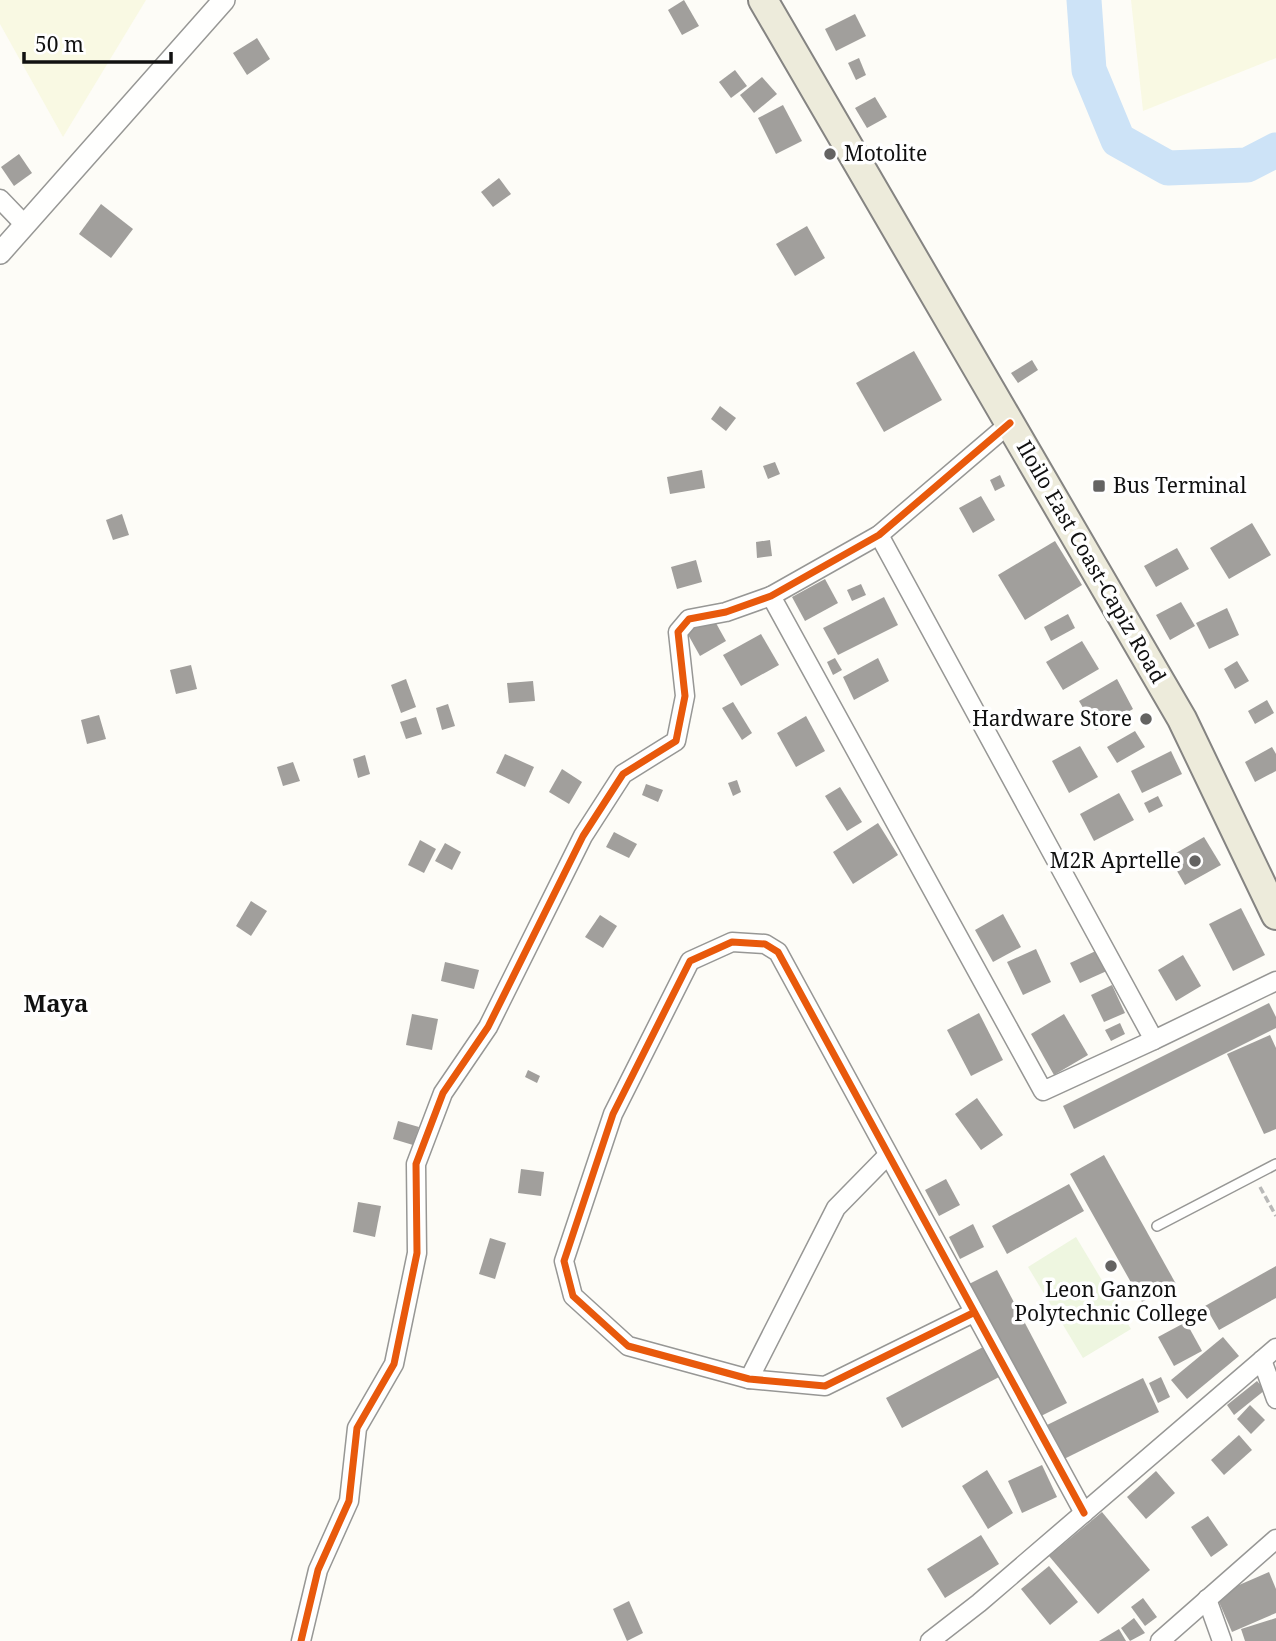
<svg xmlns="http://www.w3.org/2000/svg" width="1276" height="1641" viewBox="0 0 1276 1641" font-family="'Noto Serif',serif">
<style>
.farmland{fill:#f9f9e3}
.pitch{fill:#eef6e0}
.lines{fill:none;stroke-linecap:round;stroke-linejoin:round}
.river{stroke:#cde3f7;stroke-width:35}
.building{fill:#a19f9c}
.service-casing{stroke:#979795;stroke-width:12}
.minor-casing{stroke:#979795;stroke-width:21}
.tertiary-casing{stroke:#979795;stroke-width:24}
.primary-casing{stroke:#858482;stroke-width:32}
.path{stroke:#b9b9b8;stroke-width:3.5;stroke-dasharray:7 3.5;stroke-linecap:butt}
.service{stroke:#fffffe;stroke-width:9}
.minor{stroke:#fffffe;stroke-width:18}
.tertiary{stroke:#fffffe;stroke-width:21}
.primary{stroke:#edebdb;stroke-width:28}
.cycleway-casing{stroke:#fff;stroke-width:11}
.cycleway{stroke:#e8590c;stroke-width:7}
.poi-dot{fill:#646362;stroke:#fff;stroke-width:2.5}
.labels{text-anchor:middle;stroke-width:7;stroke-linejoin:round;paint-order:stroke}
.poi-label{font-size:21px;fill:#111;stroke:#fff;text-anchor:start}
.street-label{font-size:21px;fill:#111;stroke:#fff}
.quarter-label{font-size:24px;font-weight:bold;fill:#111;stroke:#fff}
</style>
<rect width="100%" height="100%" fill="#fdfcf7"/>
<g class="farmland">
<path d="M0,0H146L63,137L0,24Z"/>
<path d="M1131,0H1276V58L1143,111Z"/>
</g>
<path class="pitch" d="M1076,1237L1131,1329L1083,1358L1028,1267Z"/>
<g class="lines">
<path class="river" d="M1084,0L1089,70L1118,140L1168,168L1247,165L1276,150"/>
</g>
<g class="building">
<path d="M684,0L699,26L682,35L668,10Z"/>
<path d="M855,14L866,36L836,51L825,29Z"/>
<path d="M257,38L270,59L247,75L233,53Z"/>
<path d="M859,58L866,75L856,80L848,63Z"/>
<path d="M735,70L747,86L731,98L719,82Z"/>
<path d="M762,77L777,94L754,113L740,95Z"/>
<path d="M875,97L887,117L867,128L855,108Z"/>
<path d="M783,105L802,141L776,154L758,118Z"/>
<path d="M19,154L32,173L14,186L1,167Z"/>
<path d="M499,178L511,194L493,207L481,192Z"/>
<path d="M101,204L133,229L111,258L79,234Z"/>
<path d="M807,226L825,258L795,276L776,244Z"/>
<path d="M914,351L942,400L884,432L856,383Z"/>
<path d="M1032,360L1038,370L1018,383L1011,373Z"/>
<path d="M720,406L736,418L726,431L711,419Z"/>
<path d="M775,462L780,474L768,479L763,466Z"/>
<path d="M702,470L705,488L670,494L667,477Z"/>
<path d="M1000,475L1005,486L995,491L990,480Z"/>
<path d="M981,496L995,520L973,533L959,508Z"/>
<path d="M122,514L129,535L113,540L106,520Z"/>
<path d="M1252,523L1271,555L1229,579L1210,548Z"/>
<path d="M770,540L772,556L757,558L756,542Z"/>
<path d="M1055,541L1082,585L1025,620L998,575Z"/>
<path d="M1177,548L1189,569L1156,587L1144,566Z"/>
<path d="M696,560L702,582L677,589L671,567Z"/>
<path d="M825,579L838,603L805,621L792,597Z"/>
<path d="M861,584L866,595L852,601L847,590Z"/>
<path d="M884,597L898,625L838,655L823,628Z"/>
<path d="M1181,602L1195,626L1170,640L1156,615Z"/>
<path d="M1227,608L1239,635L1209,649L1196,623Z"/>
<path d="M1068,614L1075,628L1051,641L1044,627Z"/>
<path d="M712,616L726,641L700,656L686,631Z"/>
<path d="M761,634L779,665L741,686L723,655Z"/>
<path d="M1082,641L1099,669L1063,690L1046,662Z"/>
<path d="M835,658L842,670L833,675L827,662Z"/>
<path d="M878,658L889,681L854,700L843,677Z"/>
<path d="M1237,661L1249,681L1235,689L1224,669Z"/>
<path d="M191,665L197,689L176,694L170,670Z"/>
<path d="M406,679L416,707L401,713L391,685Z"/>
<path d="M1117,679L1133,709L1096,730L1079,701Z"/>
<path d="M533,681L535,701L509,703L507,683Z"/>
<path d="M1267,700L1274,713L1255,724L1248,711Z"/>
<path d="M733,702L752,733L742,740L722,708Z"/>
<path d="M448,704L455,726L442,730L436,708Z"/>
<path d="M99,715L106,739L87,744L81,720Z"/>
<path d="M806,716L825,751L796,767L777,733Z"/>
<path d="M416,717L422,734L406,739L400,722Z"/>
<path d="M1135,731L1145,747L1117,763L1107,747Z"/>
<path d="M1080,746L1098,777L1069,793L1052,761Z"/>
<path d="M1272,747L1276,754V771L1255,782L1245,762Z"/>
<path d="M1171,751L1182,774L1142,793L1131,771Z"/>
<path d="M505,754L534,767L525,787L496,773Z"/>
<path d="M365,755L370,774L358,778L353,759Z"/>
<path d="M293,762L300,781L283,786L277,767Z"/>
<path d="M562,769L582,782L569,804L549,792Z"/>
<path d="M737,780L741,792L733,796L728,783Z"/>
<path d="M646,784L663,790L658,802L642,795Z"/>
<path d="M840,787L862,822L847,831L825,796Z"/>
<path d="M1119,793L1134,820L1094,841L1080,814Z"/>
<path d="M1158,796L1163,806L1149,813L1144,803Z"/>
<path d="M878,823L898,855L853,884L833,852Z"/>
<path d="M614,832L637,844L629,858L606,847Z"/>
<path d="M1204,837L1221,865L1185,885L1169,857Z"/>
<path d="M420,840L436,849L424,873L408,865Z"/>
<path d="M445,843L461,852L452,870L435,861Z"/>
<path d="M251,901L267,911L251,936L236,926Z"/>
<path d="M1241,908L1265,955L1233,971L1209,924Z"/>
<path d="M1003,914L1021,947L993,962L975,930Z"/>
<path d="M600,915L617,926L603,948L585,937Z"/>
<path d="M1036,949L1051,982L1023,995L1007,962Z"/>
<path d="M1100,949L1109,970L1080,983L1070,963Z"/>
<path d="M1183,955L1201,986L1176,1001L1158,970Z"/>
<path d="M445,962L479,970L474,989L441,981Z"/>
<path d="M1112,985L1125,1013L1104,1022L1091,995Z"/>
<path d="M1269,1003L1276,1017V1028L1074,1129L1063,1106Z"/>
<path d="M979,1013L1003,1060L971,1076L947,1030Z"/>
<path d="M412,1014L438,1019L432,1050L406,1045Z"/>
<path d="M1064,1014L1088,1055L1054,1075L1031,1034Z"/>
<path d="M1120,1023L1125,1034L1111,1041L1105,1030Z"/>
<path d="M1270,1035L1276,1048V1129L1264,1134L1227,1054Z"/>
<path d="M528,1070L540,1076L537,1083L525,1077Z"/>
<path d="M977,1098L1003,1135L981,1150L955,1114Z"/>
<path d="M398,1121L419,1127L413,1145L393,1139Z"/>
<path d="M1104,1155L1176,1284L1142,1302L1070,1174Z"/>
<path d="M521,1169L544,1172L541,1196L518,1193Z"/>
<path d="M946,1179L960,1205L939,1216L925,1190Z"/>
<path d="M1069,1184L1084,1211L1007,1254L992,1226Z"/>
<path d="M358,1202L381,1206L375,1237L353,1232Z"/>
<path d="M973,1224L984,1247L960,1259L949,1237Z"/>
<path d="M490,1238L506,1243L495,1279L479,1274Z"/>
<path d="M1276,1266V1298L1219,1330L1205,1306Z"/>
<path d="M997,1270L1067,1403L1037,1418L967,1285Z"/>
<path d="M1186,1322L1202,1351L1174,1366L1158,1337Z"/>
<path d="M1223,1337L1239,1356L1187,1399L1171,1380Z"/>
<path d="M985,1346L1001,1376L902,1428L886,1398Z"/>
<path d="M1161,1377L1170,1397L1158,1403L1149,1383Z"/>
<path d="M1143,1378L1159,1412L1064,1459L1047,1425Z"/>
<path d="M1257,1381L1265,1390L1234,1415L1227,1405Z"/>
<path d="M1250,1405L1265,1420L1251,1434L1237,1419Z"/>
<path d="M1239,1435L1252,1450L1224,1475L1211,1460Z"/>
<path d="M1042,1465L1057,1497L1022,1513L1008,1481Z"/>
<path d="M987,1470L1013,1513L988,1529L962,1486Z"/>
<path d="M1156,1471L1175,1493L1146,1519L1127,1497Z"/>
<path d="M1102,1512L1150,1570L1098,1614L1049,1556Z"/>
<path d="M1208,1516L1228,1545L1211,1557L1191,1527Z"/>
<path d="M981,1535L999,1564L945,1598L927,1569Z"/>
<path d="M1049,1566L1078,1602L1050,1625L1021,1589Z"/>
<path d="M1269,1572L1276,1589V1613L1232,1632L1216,1595Z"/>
<path d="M1143,1598L1157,1617L1145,1626L1131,1607Z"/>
<path d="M629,1601L643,1633L627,1641L613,1609Z"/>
<path d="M1134,1618L1145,1633L1130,1641L1121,1628Z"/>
<path d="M1276,1618V1641H1245L1241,1629Z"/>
<path d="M1119,1629L1126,1641H1099Z"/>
</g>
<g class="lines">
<defs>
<path id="service" d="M1157,1226L1276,1164"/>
<g id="minor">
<path d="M0,199L25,225"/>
<path d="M879,535L1154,1040L1276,981"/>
<path d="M771,596L1043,1091L1154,1040"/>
<path d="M973,1313L825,1386L749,1379L628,1346L573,1296L564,1261L613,1114L690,961L732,942L765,944L778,952L1084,1513"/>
<path d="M1262,1360L1276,1399"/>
<path d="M749,1379L836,1208L887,1156"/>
<path d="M1207,1599L1222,1641"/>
<path d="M301,1641L318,1570L349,1501L357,1428L394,1364L417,1253L416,1164L443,1093L488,1027L583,836L623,774L676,741L685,696L678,632L689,619L726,612L771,596L879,535L1010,423"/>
<path d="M930,1641L979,1603L1276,1348"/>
<path d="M1160,1641L1276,1539"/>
</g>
<path id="tertiary" d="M0,253L224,0"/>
<path id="primary" d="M763,0L1182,719L1276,915"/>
</defs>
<use href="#service" class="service-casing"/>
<use href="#minor" class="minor-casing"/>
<use href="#tertiary" class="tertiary-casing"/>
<use href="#primary" class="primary-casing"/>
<path class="path" d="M1260,1187L1276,1216"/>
<use href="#service" class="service"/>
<use href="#minor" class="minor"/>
<use href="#tertiary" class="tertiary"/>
<use href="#primary" class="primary"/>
<defs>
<g id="cycleway">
<path d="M973,1313L825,1386L749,1379L628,1346L573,1296L564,1261L613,1114L690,961L732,942L765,944L778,952L1084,1513"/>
<path d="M301,1641L318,1570L349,1501L357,1428L394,1364L417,1253L416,1164L443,1093L488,1027L583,836L623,774L676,741L685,696L678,632L689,619L726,612L771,596L879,535L1010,423"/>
</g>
</defs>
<use href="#cycleway" class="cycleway-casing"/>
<use href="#cycleway" class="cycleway"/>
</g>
<g class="poi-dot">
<circle cx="830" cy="154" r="7"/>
<rect x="1092" y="479" width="14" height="14" rx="3.5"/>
<circle cx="1146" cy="719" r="7"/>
<circle cx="1195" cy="861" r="7"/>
<circle cx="1111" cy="1266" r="7"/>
</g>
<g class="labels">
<g class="poi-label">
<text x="844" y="161">Motolite</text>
<text x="1113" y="493">Bus Terminal</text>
<text x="1132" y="726" text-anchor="end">Hardware Store</text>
<text x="1181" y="868" text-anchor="end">M2R Aprtelle</text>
<text x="1111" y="1297" text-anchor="middle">Leon Ganzon<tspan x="1111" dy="24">Polytechnic College</tspan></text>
</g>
<g class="street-label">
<text transform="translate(1091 562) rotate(60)" y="7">Iloilo East Coast-Capiz Road</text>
</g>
<g class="quarter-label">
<text x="56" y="1012">Maya</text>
</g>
</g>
<path d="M24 52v10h147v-10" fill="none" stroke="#111111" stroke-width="3.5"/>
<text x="35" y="52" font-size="21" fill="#111111" stroke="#ffffff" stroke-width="5" paint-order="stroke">50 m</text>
</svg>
